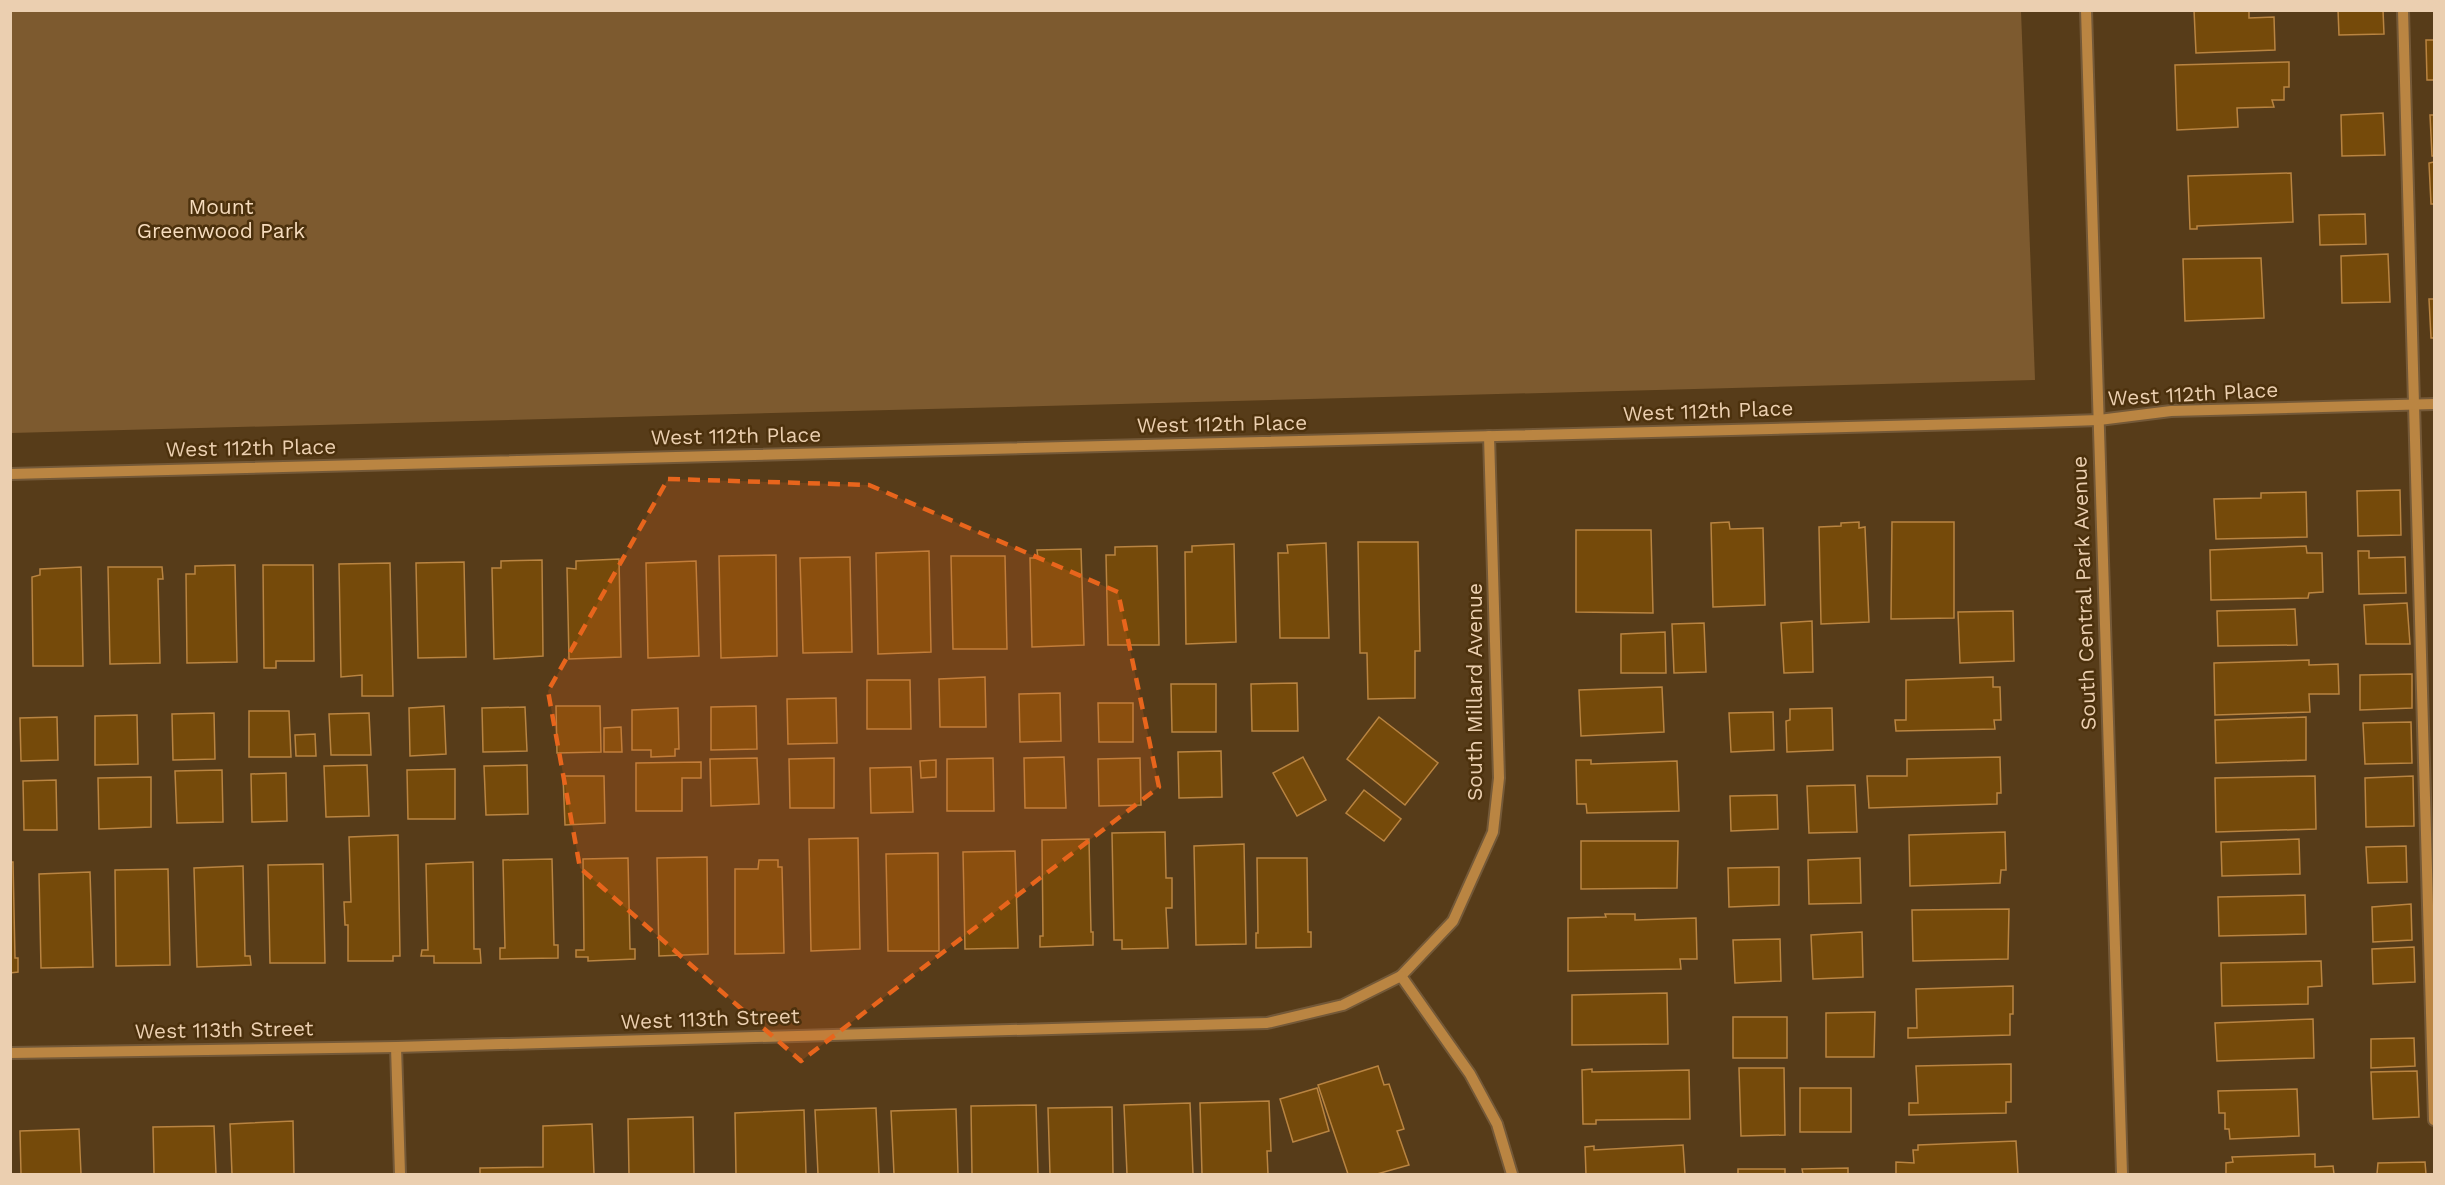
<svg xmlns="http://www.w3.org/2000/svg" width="2445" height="1185" viewBox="0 0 2445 1185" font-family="'Work Sans',sans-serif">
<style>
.green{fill:#7d5a2f}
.building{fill:#754a0a;stroke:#b98441;stroke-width:1.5}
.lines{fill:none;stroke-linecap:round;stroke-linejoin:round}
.minor-casing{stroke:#745938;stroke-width:14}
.minor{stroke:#ba8542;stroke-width:10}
.marked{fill:#e8651c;fill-opacity:0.2;stroke:#e8651c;stroke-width:4.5;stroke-dasharray:12 8;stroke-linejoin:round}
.labels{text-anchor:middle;stroke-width:5;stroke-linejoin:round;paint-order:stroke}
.park-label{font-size:21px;fill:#f6dcbe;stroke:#4c310d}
.street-label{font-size:21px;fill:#ebcfb0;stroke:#4c310d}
</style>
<rect width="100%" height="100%" fill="#573c19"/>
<path class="green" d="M10,11H2021L2035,380L11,433Z"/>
<g class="building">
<path d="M2194,10H2249V18L2274,17L2275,50L2196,53Z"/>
<path d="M2338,10H2383L2384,34L2339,35Z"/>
<path d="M2426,40H2434V80H2427Z"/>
<path d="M2289,62V87H2284V100H2272L2274,107L2237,108L2238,127L2177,130L2175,65Z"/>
<path d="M2383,113L2385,155L2342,156L2341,115Z"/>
<path d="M2430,115H2434V156H2432Z"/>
<path d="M2434,162V204H2431L2429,163Z"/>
<path d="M2291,173L2293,222L2197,226V229H2190L2188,176Z"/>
<path d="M2365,214L2366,244L2320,245L2319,215Z"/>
<path d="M2388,254L2390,302L2342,303L2341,256Z"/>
<path d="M2261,258L2264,318L2185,321L2183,259Z"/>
<path d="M2429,299H2434V338H2431Z"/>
<path d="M2400,490L2401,535L2358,536L2357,491Z"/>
<path d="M2306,492L2307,537L2216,539L2214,499L2261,498V493Z"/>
<path d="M1729,522L1730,529L1763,528L1765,605L1713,607L1711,523Z"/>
<path d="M1859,522V528L1865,527L1869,622L1821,624L1819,527L1841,526V523Z"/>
<path d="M1892,522H1954V618L1891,619Z"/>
<path d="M1576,530H1651L1653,613L1576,612Z"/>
<path d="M1358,542H1418L1420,651H1415V698L1368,699L1367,653H1360Z"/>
<path d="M1326,543L1329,638H1280L1278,553H1288L1287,545Z"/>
<path d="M1234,544L1236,642L1186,644L1185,552H1192V546Z"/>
<path d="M1157,546L1159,645H1108L1106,555H1115V547Z"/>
<path d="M2306,546L2307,553H2322L2323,592L2309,593L2308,598L2211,600L2210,550Z"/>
<path d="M1081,549L1084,645L1032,647L1030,558H1038L1037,550Z"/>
<path d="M929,551L931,652L878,654L876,553Z"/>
<path d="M2358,551H2369V558L2405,557L2406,593L2359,594Z"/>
<path d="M776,555L777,656L721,658L719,556Z"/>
<path d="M951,556H1005L1007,649H953Z"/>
<path d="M850,557L852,652L803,653L800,558Z"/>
<path d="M619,559L621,657L569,659L567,568L576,569V561Z"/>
<path d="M542,560L543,656L494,659L492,568H501V561Z"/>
<path d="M696,561L699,656L648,658L646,563Z"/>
<path d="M464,562L466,657L418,658L416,563Z"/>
<path d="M390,563L393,696H362V675L341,677L339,564Z"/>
<path d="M235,565L237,662L187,663L186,574H195V566Z"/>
<path d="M263,565H313L314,661H276V668H264Z"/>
<path d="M81,567L83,666H33L32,577L40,575V569Z"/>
<path d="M108,567H162L163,579H158L160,663L110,664Z"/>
<path d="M2407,603L2410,644H2366L2364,605Z"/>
<path d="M2295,609L2297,645L2218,646L2217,611Z"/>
<path d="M2013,611L2014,661L1960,663L1958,612Z"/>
<path d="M1812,621L1813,672L1784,673L1781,623Z"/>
<path d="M1704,623L1706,672L1674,673L1672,624Z"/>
<path d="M1665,632L1666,673H1621V634Z"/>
<path d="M2309,660V665L2338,664L2339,694H2309L2310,712L2215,715L2214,663Z"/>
<path d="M2412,674V708L2360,710V675Z"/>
<path d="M985,677L986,727H940L939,679Z"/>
<path d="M1993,677V687H2000L2001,720H1994L1995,729L1896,731L1895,720H1906V680Z"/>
<path d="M867,680H910L911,729H867Z"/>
<path d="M1297,683L1298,731H1252L1251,684Z"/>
<path d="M1171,684H1216V732H1172Z"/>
<path d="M1662,687L1664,732L1581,736L1579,690Z"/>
<path d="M1060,693L1061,741L1020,742L1019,694Z"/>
<path d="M836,698L837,743L788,744L787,699Z"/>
<path d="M1098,703H1133V742H1099Z"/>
<path d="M444,706L446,754L410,756L409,708Z"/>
<path d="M556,706H600L601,752L557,753Z"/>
<path d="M756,706L757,749L711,750V707Z"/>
<path d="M525,707L527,751L483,752L482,708Z"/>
<path d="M678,708L679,749H675V756L651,757V750H632V710Z"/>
<path d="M1832,708L1833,750L1787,752L1786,721L1790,720V709Z"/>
<path d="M249,711H289L291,757H249Z"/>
<path d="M1773,712L1774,750L1731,752L1729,713Z"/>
<path d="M214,713L215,759L173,760L172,714Z"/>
<path d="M369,713L371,755H331L329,714Z"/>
<path d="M137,715L138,764L95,765V716Z"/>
<path d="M57,717L58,760L21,761L20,718Z"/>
<path d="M1379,717L1438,763L1405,805L1347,759Z"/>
<path d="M2306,717V760L2216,763L2215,720Z"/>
<path d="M2411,722L2412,763L2365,764L2363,723Z"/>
<path d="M621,727L622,752H604V728Z"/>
<path d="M315,734L316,756H296L295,735Z"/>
<path d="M1221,751L1222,797L1179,798L1178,752Z"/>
<path d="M1064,757L1066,808H1025L1024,758Z"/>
<path d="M1303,757L1326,800L1297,816L1273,773Z"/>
<path d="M2000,757L2001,793H1997V804L1869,808L1867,776H1907V759Z"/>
<path d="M757,758L759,804L711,806L710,759Z"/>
<path d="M834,758V808H790L789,759Z"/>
<path d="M993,758L994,811H947V759Z"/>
<path d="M1140,758L1141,805L1099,806L1098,759Z"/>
<path d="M936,760V777L921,778L920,761Z"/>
<path d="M1576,760H1591V764L1677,761L1679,811L1587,813L1586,804H1577Z"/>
<path d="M701,762V778H682V811H636V763Z"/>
<path d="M367,765L369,816L326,817L324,766Z"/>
<path d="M527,765L528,814L486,815L484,766Z"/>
<path d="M911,767L913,812L871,813L870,768Z"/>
<path d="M455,769V819H408L407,770Z"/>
<path d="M222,770L223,822L177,823L175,771Z"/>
<path d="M286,773L287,821L252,822L251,774Z"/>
<path d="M563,776H604L605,823L565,825Z"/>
<path d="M2315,776L2316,829L2216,832L2215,778Z"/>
<path d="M2413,776L2414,826L2366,827L2365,778Z"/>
<path d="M151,777V827L99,829L98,778Z"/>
<path d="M56,780L57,830H24L23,781Z"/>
<path d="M1855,785L1857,832L1809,833L1807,786Z"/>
<path d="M1364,790L1401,819L1384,841L1346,813Z"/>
<path d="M1777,795L1778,829L1731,831L1730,796Z"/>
<path d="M1165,832L1166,878H1172V908H1166L1168,948L1122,949V940H1114L1112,833Z"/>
<path d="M2005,832L2006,870H2001L2000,883L1910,886L1909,835Z"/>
<path d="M398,835L400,956H393V961H348V925H345L344,902H351L349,837Z"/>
<path d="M858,838L860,949L811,951L809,839Z"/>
<path d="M1089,839L1091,932H1093V945L1040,947V936H1043L1042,840Z"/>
<path d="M2299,839L2300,874L2222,876L2221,842Z"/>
<path d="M1581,841H1678L1677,888L1581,889Z"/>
<path d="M1244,844L1246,944L1196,945L1194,846Z"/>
<path d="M2406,846L2407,882L2368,883L2366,847Z"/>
<path d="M1015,851L1018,948L965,949L963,852Z"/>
<path d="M938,853L939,951H888L886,854Z"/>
<path d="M707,857L708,954L659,956L657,858Z"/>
<path d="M628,858L630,949H635V959L588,961V957H576V950H584L583,859Z"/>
<path d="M1257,858H1307L1308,932H1311V947L1256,948V933H1258Z"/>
<path d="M1860,858L1861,903L1809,904L1808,860Z"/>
<path d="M552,859L554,945H558V958L500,959V948H505L503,860Z"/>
<path d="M759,860H778V867H782L784,953L735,954V869H758Z"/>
<path d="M10,862H13L15,958H18V972L10,973Z"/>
<path d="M473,862L474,949H480L481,963H434V956H421L422,950H428L426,864Z"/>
<path d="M323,864L325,963H270L268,865Z"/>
<path d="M243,866L245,956H250L251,965L197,967L194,868Z"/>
<path d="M1779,867V905L1729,907L1728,868Z"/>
<path d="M168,869L170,965L116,966L115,870Z"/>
<path d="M90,872L93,967L41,968L39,874Z"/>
<path d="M2305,895L2306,934L2219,936L2218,897Z"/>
<path d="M2411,904L2412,940L2373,942L2372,907Z"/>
<path d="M2009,909L2008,959L1913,961L1912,910Z"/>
<path d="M1605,914H1635V920L1696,918L1697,959H1680L1681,969L1568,971V918L1606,917Z"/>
<path d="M1862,932L1863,977L1813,979L1811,935Z"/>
<path d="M1780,939L1781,981L1735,983L1733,940Z"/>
<path d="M2414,947L2415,982L2373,984L2372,949Z"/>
<path d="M2321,961L2322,986L2308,987V1004L2222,1006L2221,963Z"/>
<path d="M2013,986V1014H2010V1035L1908,1038V1028H1917L1916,989Z"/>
<path d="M1667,993L1668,1044L1572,1045V995Z"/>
<path d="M1875,1012L1874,1057H1826V1013Z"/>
<rect x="1733" y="1017" width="54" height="41"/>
<path d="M2313,1019L2314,1058L2217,1061L2215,1023Z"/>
<path d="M2414,1038L2415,1066L2371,1068V1039Z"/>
<path d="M2011,1064V1102H2006V1113L1909,1115V1103H1918L1916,1066Z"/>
<path d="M1378,1066L1384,1085L1389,1084L1404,1129L1397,1131L1409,1165L1377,1174H1348L1318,1085Z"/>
<path d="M1739,1068H1784L1785,1135L1741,1136Z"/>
<path d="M1592,1069V1072L1689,1070L1690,1119L1596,1120V1124H1583L1582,1070Z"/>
<path d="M2417,1071L2419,1117L2373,1119L2371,1072Z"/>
<path d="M1317,1088L1329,1131L1293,1142L1280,1099Z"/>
<rect x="1800" y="1088" width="51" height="44"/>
<path d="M2297,1089L2299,1136L2230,1139L2229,1129H2225V1113H2219L2218,1091Z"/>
<path d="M1269,1101L1271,1151H1267L1268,1174H1202L1200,1103Z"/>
<path d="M1190,1103L1193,1174H1127L1124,1105Z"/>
<path d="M1036,1105L1038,1174H972L971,1106Z"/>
<path d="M1112,1107L1113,1174H1050L1048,1108Z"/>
<path d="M876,1108L879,1174H818L815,1110Z"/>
<path d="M956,1109L958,1174H894L891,1111Z"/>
<path d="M804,1110L806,1174H736L735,1113Z"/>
<path d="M693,1117L694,1174H629L628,1119Z"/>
<path d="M293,1121L294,1174H232L230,1124Z"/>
<path d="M592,1124L594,1174H480V1168L543,1167V1126Z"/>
<path d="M214,1126L216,1174H154L153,1127Z"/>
<path d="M79,1129L81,1174H21L20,1131Z"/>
<path d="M2016,1141L2018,1174H1896V1162L1914,1163L1913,1150H1918V1145Z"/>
<path d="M1683,1145L1685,1174H1586L1585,1147L1594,1146V1150Z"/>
<path d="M2315,1154V1167L2333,1166L2334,1174H2226V1163L2233,1162L2232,1157Z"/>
<path d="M2425,1162L2426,1174H2377L2378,1163Z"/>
<path d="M1848,1168V1174H1803L1802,1169Z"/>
<rect x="1738" y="1169" width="47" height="5"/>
</g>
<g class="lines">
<defs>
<g id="minor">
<path d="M2086,10L2122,1174"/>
<path d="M2403,10L2434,1120"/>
<path d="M1489,436L1499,778L1493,832L1453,921L1401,976L1470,1074L1497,1124L1512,1174"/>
<path d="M10,474L2041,422L2099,420L2171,411L2434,404"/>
<path d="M396,1047L400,1174"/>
<path d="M10,1053L396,1047L1267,1023L1343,1005L1401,976"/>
</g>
</defs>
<use href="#minor" class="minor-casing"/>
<use href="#minor" class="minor"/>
</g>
<path class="marked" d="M668,479L869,485L1118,592L1159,787L801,1061L580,868L548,691Z"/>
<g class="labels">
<g class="park-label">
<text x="221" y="214">Mount<tspan x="221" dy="24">Greenwood Park</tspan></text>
</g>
<g class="street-label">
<text transform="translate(2193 394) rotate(-3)" y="7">West 112th Place</text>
<text transform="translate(1708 411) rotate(-2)" y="7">West 112th Place</text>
<text transform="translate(1222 424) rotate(-1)" y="7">West 112th Place</text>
<text transform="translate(736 436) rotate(-1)" y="7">West 112th Place</text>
<text transform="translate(251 448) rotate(-1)" y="7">West 112th Place</text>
<text transform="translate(2084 593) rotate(-92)" y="7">South Central Park Avenue</text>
<text transform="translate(1475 692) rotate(-90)" y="7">South Millard Avenue</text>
<text transform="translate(710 1019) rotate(-2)" y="7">West 113th Street</text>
<text transform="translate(224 1030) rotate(-1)" y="7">West 113th Street</text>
</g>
</g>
<rect width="2445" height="1185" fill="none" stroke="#ebcfb0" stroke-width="24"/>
</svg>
